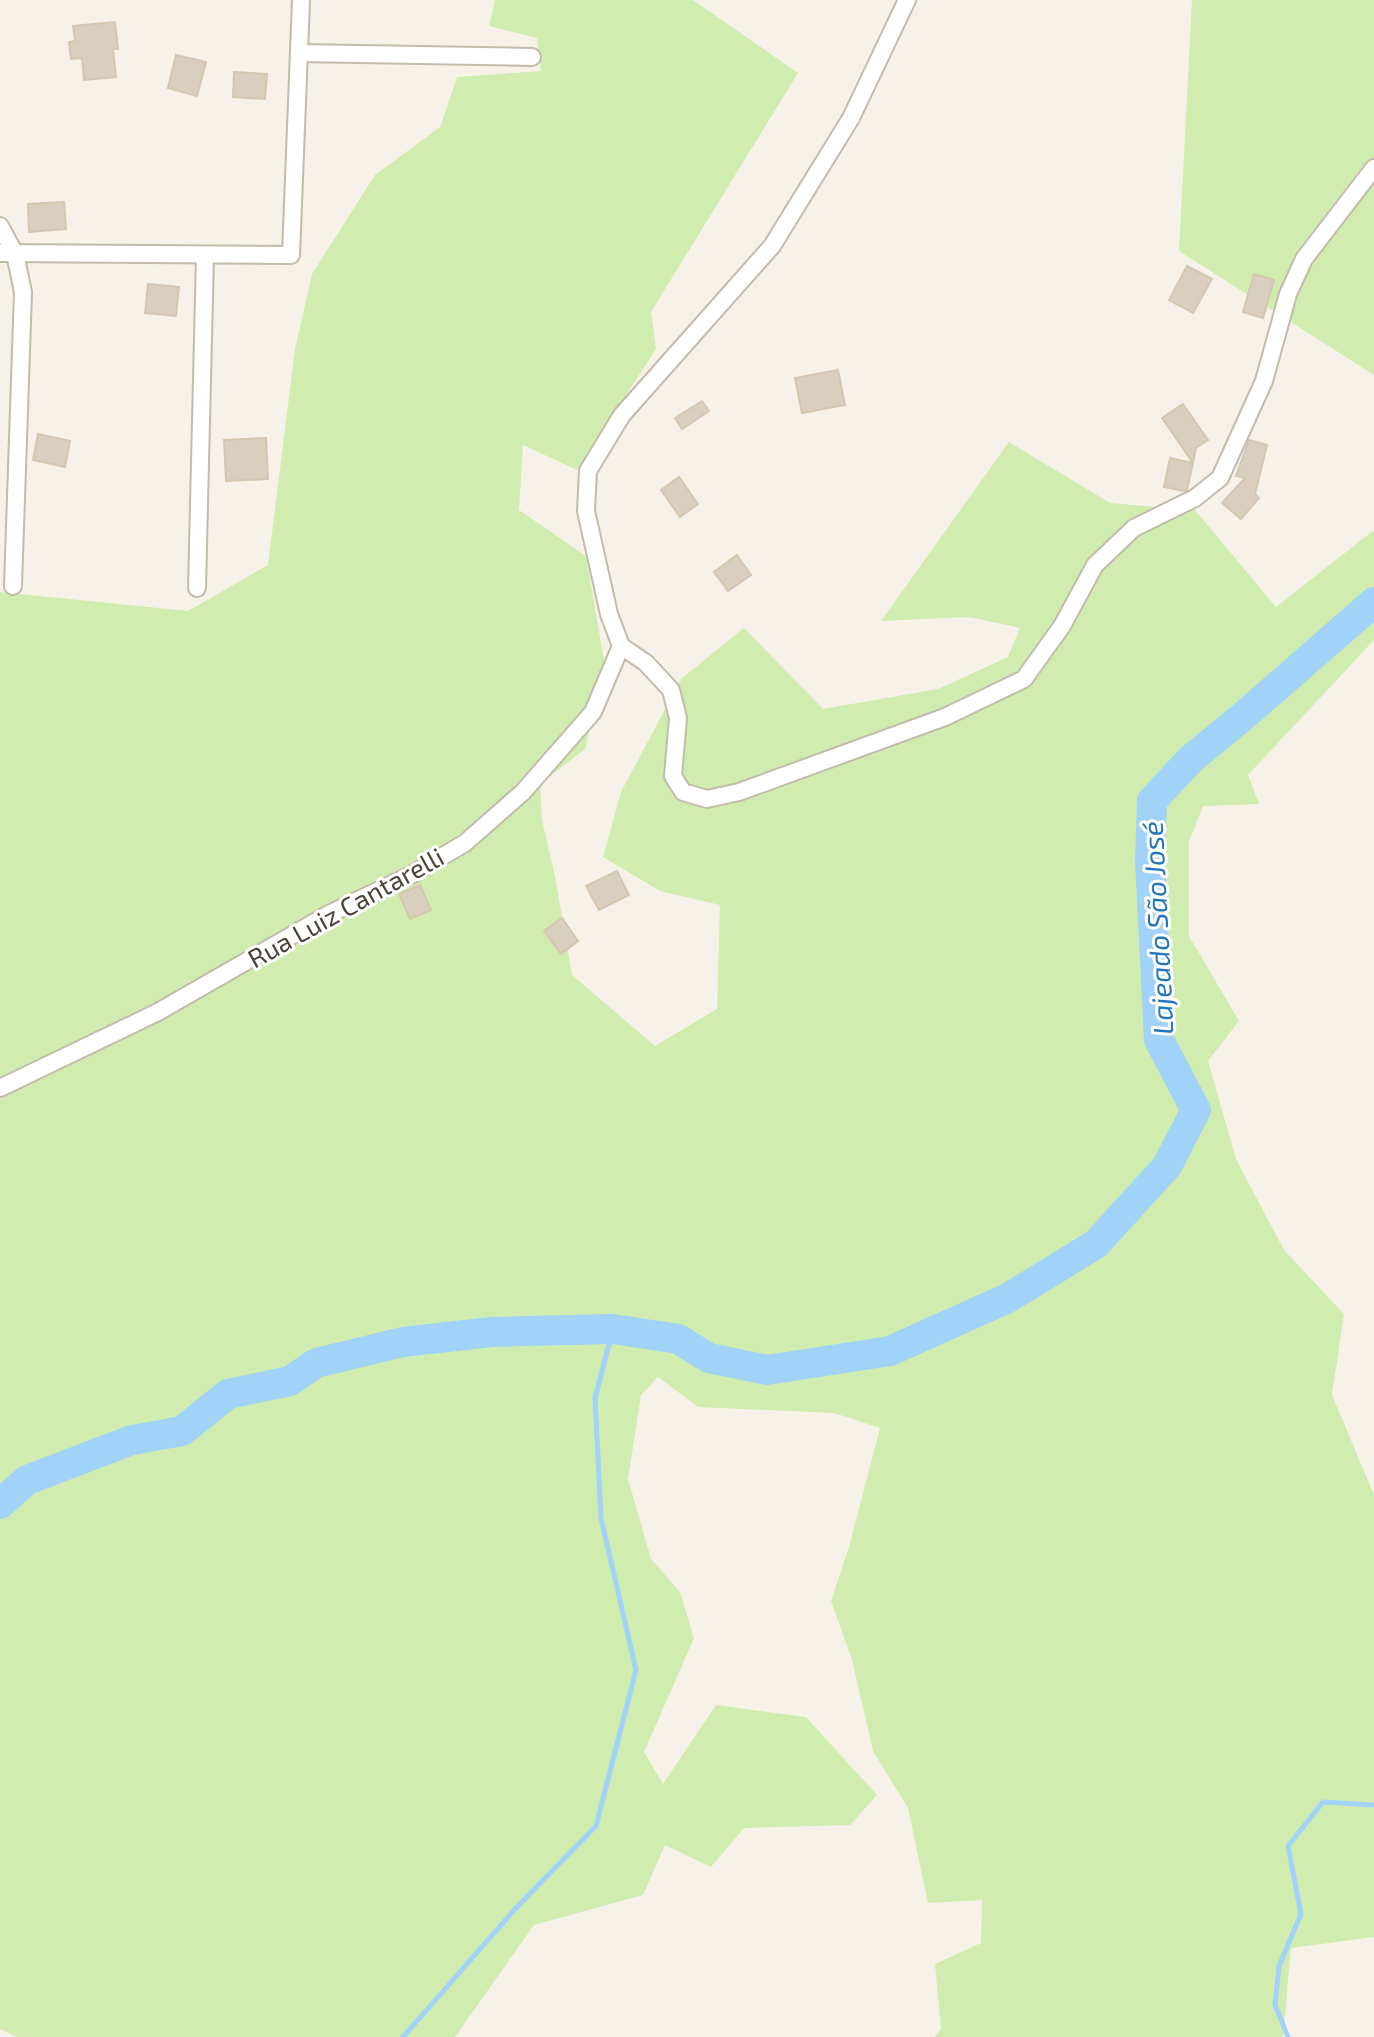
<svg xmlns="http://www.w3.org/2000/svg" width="1374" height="2037" viewBox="0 0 1374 2037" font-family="'Exo 2',sans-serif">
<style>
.green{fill:#d0edaf}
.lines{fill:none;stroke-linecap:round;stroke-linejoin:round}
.stream{stroke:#a1d2f7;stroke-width:5}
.river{stroke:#a1d2f7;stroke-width:30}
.building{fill:#d9cfbe;stroke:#d4c7b0;stroke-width:2}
.minor-casing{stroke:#c3bbab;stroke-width:20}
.minor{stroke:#fff;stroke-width:16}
.labels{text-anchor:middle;stroke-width:6;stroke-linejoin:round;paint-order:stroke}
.street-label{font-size:26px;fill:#4b4337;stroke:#fff}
.water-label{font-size:28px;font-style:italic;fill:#2376b9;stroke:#fff}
</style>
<rect width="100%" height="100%" fill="#f6f2e9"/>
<g class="green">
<path d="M495,0H693L798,73L651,312L656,349L577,470L523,445L519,510L586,556L605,666L585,749L540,784L542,820L555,876L572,975L655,1046L717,1009L720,905L660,891L603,857L621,792L681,679L744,628L823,709L938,689L1008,657L1020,628L969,617L881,621L1009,442L1110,503L1195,510L1276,607L1374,530V640L1248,775L1259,804L1203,806L1189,842V936L1239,1021L1208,1061L1236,1159L1284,1250L1344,1314L1332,1395L1374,1495V1937L1291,1948L1283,2037H935L941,2028L935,1964L981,1943L982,1900L928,1903L908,1808L873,1751L852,1660L831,1601L849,1547L880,1428L834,1413L698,1407L658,1377L641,1395L628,1479L651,1559L680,1592L694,1638L644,1752L663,1784L716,1705L806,1717L877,1795L850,1825L744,1828L711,1867L665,1845L643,1895L534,1925L455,2037H17L0,2029V592L188,611L268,565L295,349L312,274L375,175L440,127L457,77L541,71L537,38L489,26Z"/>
<path d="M1192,0H1374V375L1179,251Z"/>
</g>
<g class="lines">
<g class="stream">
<path d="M403,2037L515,1909L596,1826L636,1670L601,1518L595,1398L613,1329"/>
<path d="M1288,2037L1275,2005L1279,1966L1301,1914L1288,1846L1323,1802L1374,1805"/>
</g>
<path class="river" d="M0,1504L27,1480L132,1440L182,1431L228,1394L290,1381L316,1363L403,1342L492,1332L613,1329L678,1339L709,1358L767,1370L890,1351L1008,1298L1096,1244L1167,1166L1196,1110L1159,1040L1150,860L1152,801L1191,759L1247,713L1374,602"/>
</g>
<g class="building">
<path d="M115,22L118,49H113L116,77L84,80L82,58L71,59L69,42L75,41L73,26Z"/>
<path d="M176,55L206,62L197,96L168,88Z"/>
<path d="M234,72L267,74L265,99L233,97Z"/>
<path d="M64,202L66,229L29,232L28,204Z"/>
<path d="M1187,266L1212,279L1193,313L1169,300Z"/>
<path d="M1254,274L1274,280L1263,318L1243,312Z"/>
<path d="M148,284L179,287L176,316L145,313Z"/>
<path d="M838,370L845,405L802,413L795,378Z"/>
<path d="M702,401L709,411L682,429L675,418Z"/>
<path d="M1183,404L1208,440L1196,448L1193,463L1162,418Z"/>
<path d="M38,434L70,441L65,467L33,460Z"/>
<path d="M266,438L268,479L226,481L224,440Z"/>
<path d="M1249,440L1267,445L1255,494L1259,498L1241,519L1222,503L1245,478L1236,476Z"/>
<path d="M1170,458L1193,463L1187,490L1184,491L1164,487Z"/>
<path d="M679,477L698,504L680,517L661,490Z"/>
<path d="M737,555L751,575L728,591L714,572Z"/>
<path d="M617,871L629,895L599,910L586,886Z"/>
<path d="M420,885L431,910L410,919L399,894Z"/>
<path d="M562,918L578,941L561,954L544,931Z"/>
</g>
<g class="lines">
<defs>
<g id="minor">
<path d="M907,0L851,118L772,246L622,415L588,471L586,511L609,614L621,646L646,663L671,690L678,718L673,776L683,792L707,799L739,792L945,717L1024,679L1062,626L1095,565L1134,528L1195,498L1220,478L1264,381L1288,294L1304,259L1374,168"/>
<path d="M299,53L532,57"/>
<path d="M0,226L15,254L23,292L13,586"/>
<path d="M0,253L291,255L301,0"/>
<path d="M197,588L205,255"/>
<path d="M0,1088L158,1012L329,914L411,875L465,843L523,792L593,712L621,646"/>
</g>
</defs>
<use href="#minor" class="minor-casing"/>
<use href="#minor" class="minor"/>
</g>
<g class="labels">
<g class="street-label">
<text transform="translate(346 908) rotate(-29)" y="9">Rua Luiz Cantarelli</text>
</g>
<g class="water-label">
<text transform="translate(1158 928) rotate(-93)" y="10">Lajeado São José</text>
</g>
</g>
</svg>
